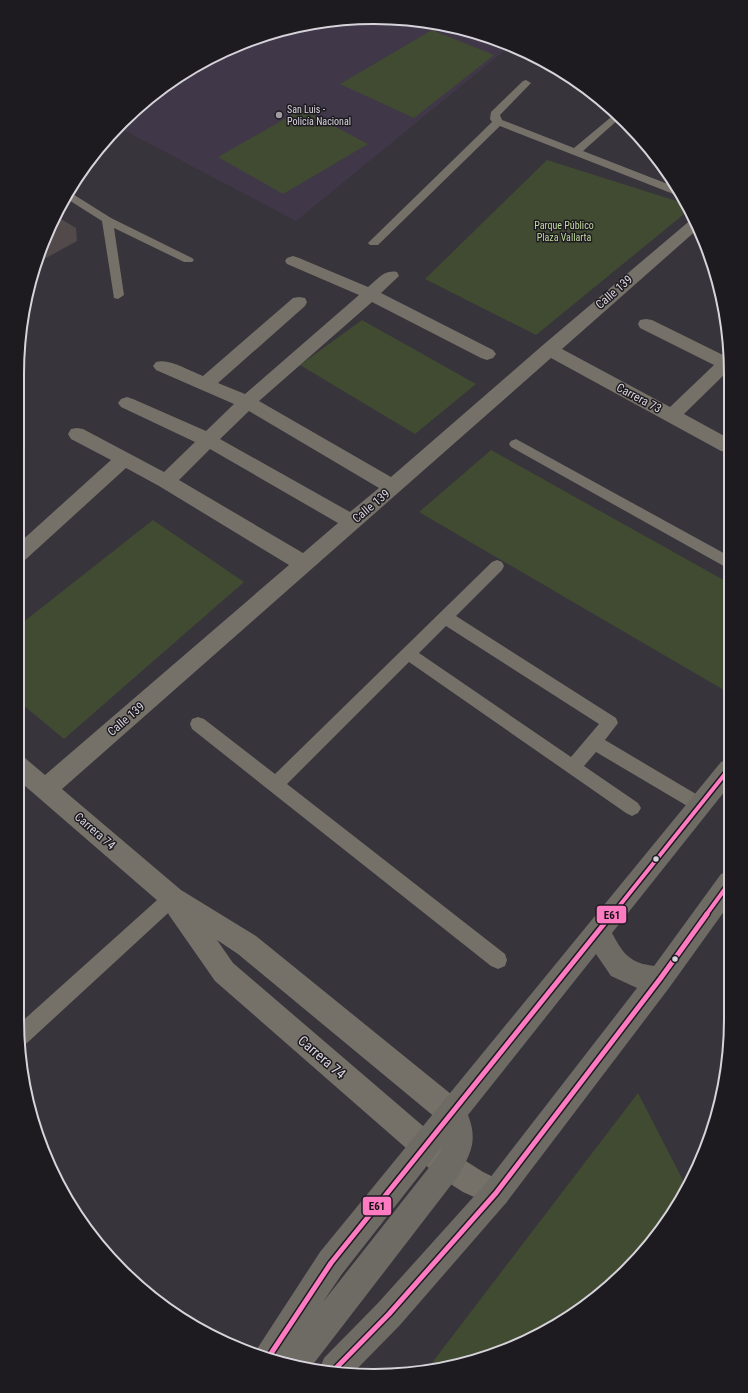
<svg xmlns="http://www.w3.org/2000/svg" width="748" height="1393" viewBox="0 0 748 1393" font-family="'Roboto Condensed',sans-serif">
<style>
.built{fill:#403749}
.green{fill:#414b32}
.building{fill:#51494a}
.lines{fill:none;stroke-linecap:round;stroke-linejoin:round}
.service{fill:#767168;fill-rule:evenodd}
.minor{fill:#767168;fill-rule:evenodd}
.secondary{fill:#6e6a64;fill-rule:evenodd}
.bus-1-far1-casing{stroke:#1d1a20;stroke-width:7}
.bus-1-casing{stroke:#1d1a20;stroke-width:8}
.bus-1-far1{stroke:#fe7ac1;stroke-width:4}
.bus-1{stroke:#fe7ac1;stroke-width:5}
.poi-dot{fill:#9e9ba3;stroke:#1d1a20;stroke-width:1.5}
.bus-dot{fill:#d6d3db;stroke:#1d1a20;stroke-width:1.5}
.labels{text-anchor:middle;stroke-width:3;stroke-linejoin:round;paint-order:stroke}
.far-poi-label{font-size:10px;fill:#d6d3db;stroke:#1d1a20;text-anchor:start}
.far-park-label{font-size:10px;fill:#c0d99e;stroke:#1d1a20}
.street-label{font-size:12px;fill:#d6d3db;stroke:#1d1a20}
.near-street-label{font-size:14px;fill:#d6d3db;stroke:#1d1a20}
.rim{fill:none;stroke:#d6d3db;stroke-width:2}
.line-badge{stroke:#1d1a20;stroke-width:1.5}
.pale-badge-label{font-size:11px;text-anchor:middle;font-weight:bold;fill:#111}
</style>
<rect width="100%" height="100%" fill="#37343b"/>
<path class="built" d="M350,18L420,20L489,36L510,46L296,221L118,127L156,91L216,54L281,29Z"/>
<g class="green">
<path d="M432,30L494,55L414,118L340,84Z"/>
<path d="M302,109L368,144L283,194L218,157Z"/>
<path d="M547,160L686,204L689,210L536,335L425,279Z"/>
<path d="M362,320L476,384L415,434L300,365Z"/>
<path d="M491,450L729,583V693L419,512Z"/>
<path d="M153,520L244,582L64,739L17,700V627Z"/>
<path d="M638,1093L687,1188L683,1197L610,1287L511,1349L428,1368Z"/>
</g>
<path class="building" d="M56,216L76,228L77,241L37,263Z"/>
<g class="lines">
<g class="service">
<path d="M526,80L531,83L500,115L502,120L574,148L616,113L620,118L583,151L678,188L682,196L676,195L500,126L378,245H370L368,243L370,241L492,122L490,119L491,112L523,81Z"/>
<path d="M68,191L111,218L192,258L194,260L192,262H184L114,228L124,295L118,299L114,298L102,221L64,197Z"/>
<path d="M516,439L729,556V569L511,447L509,444L511,441Z"/>
<path d="M497,560L502,562L504,566L502,570L456,616L616,718L618,723L605,740L706,800L709,805L706,810L700,813L694,810L596,752L584,766L638,803L641,808L638,813L632,816L626,813L409,662L287,784L505,954L507,960L505,966L498,969L491,966L192,729L190,724L192,719L198,717L204,719L275,774L492,562ZM446,626L599,724L571,757L419,653Z"/>
<path d="M172,889L178,892L181,898L178,904L27,1043L21,1045L18,1025L166,892Z"/>
</g>
<path class="minor" d="M693,218L699,228L562,349L670,407L714,365L640,328L638,324L640,320L646,319L652,320L725,356L728,355V371L684,414L728,438V452L721,451L551,358L62,789L181,890L256,936L462,1103L466,1113L462,1123L452,1127L442,1123L238,954L217,940L233,963L458,1156L483,1172L506,1183L510,1193L506,1203L496,1207L463,1192L438,1176L215,981L169,915L166,908L17,779V755L25,758L45,775L289,565L159,486L126,468L25,560L18,563V544L111,460L71,439L68,434L71,429L77,428L83,429L164,472L195,442L121,407L118,403L121,399L127,397L133,399L206,431L234,404L156,370L153,366L156,362C170,358 189,371 203,376L293,298L299,297L305,298L307,302L305,306L218,383L245,394L359,295L287,264L285,261L287,258L293,256L299,258L368,287C377,280 384,269 397,272L399,276L381,293L493,350L496,354L493,358L487,360L481,358L372,302L259,401L391,477L543,345ZM249,411L379,488L350,512L220,439ZM210,449L338,523L303,553L179,480Z"/>
<path class="secondary" d="M729,759V786L612,933C623,954 630,963 654,966L721,874L730,871V903L669,988L506,1203L400,1325L355,1371L320,1368L324,1358L378,1303L486,1183L637,988L611,976L596,954L468,1115C478,1140 471,1154 458,1176L311,1367L282,1364L255,1352L320,1252L721,762ZM444,1144L438,1156L323,1302L342,1274Z"/>
<defs>
<g id="bus-1-far1">
<path d="M612,915L729,769"/>
<path d="M706,915L730,882"/>
</g>
<g id="bus-1">
<path d="M268,1358L331,1263L612,914"/>
<path d="M335,1369L389,1314L496,1193L660,979L707,914"/>
</g>
</defs>
<use href="#bus-1-far1" class="bus-1-far1-casing"/>
<use href="#bus-1" class="bus-1-casing"/>
<use href="#bus-1-far1" class="bus-1-far1"/>
<use href="#bus-1" class="bus-1"/>
</g>
<circle class="poi-dot" cx="279" cy="115" r="4"/>
<g class="bus-dot">
<circle cx="656" cy="859" r="3.5"/>
<circle cx="675" cy="959" r="3.5"/>
</g>
<g class="labels">
<g class="far-poi-label">
<text x="287" y="113">San Luis -<tspan x="287" dy="12">Policía Nacional</tspan></text>
</g>
<g class="far-park-label">
<text x="564" y="229">Parque Público<tspan x="564" dy="12">Plaza Vallarta</tspan></text>
</g>
<g class="street-label">
<text transform="translate(614 292) rotate(-41)" y="4">Calle 139</text>
<text transform="translate(639 398) rotate(28)" y="4">Carrera 73</text>
<text transform="translate(371 506) rotate(-40)" y="4">Calle 139</text>
<text transform="translate(126 719) rotate(-41)" y="4">Calle 139</text>
<text transform="translate(95 831) rotate(41)" y="4">Carrera 74</text>
</g>
<g class="near-street-label">
<text transform="translate(322 1057) rotate(41)" y="5">Carrera 74</text>
</g>
</g>
<path d="M0 0H748V1393H0ZM374 24H374A350 350 0 0 1 724 374V1019A350 350 0 0 1 374 1369H374A350 350 0 0 1 24 1019V374A350 350 0 0 1 374 24Z" fill="#1d1a20" fill-rule="evenodd"/>
<path class="rim" d="M374 24H374A350 350 0 0 1 724 374V1019A350 350 0 0 1 374 1369H374A350 350 0 0 1 24 1019V374A350 350 0 0 1 374 24Z"/>
<g class="line-badge">
<rect x="596" y="905" width="31" height="19" rx="4" fill="#fe7ac1"/>
<rect x="362" y="1196" width="30" height="20" rx="4" fill="#fe7ac1"/>
</g>
<g class="pale-badge-label">
<text x="612" y="919">E61</text>
<text x="377" y="1210">E61</text>
</g>
</svg>
